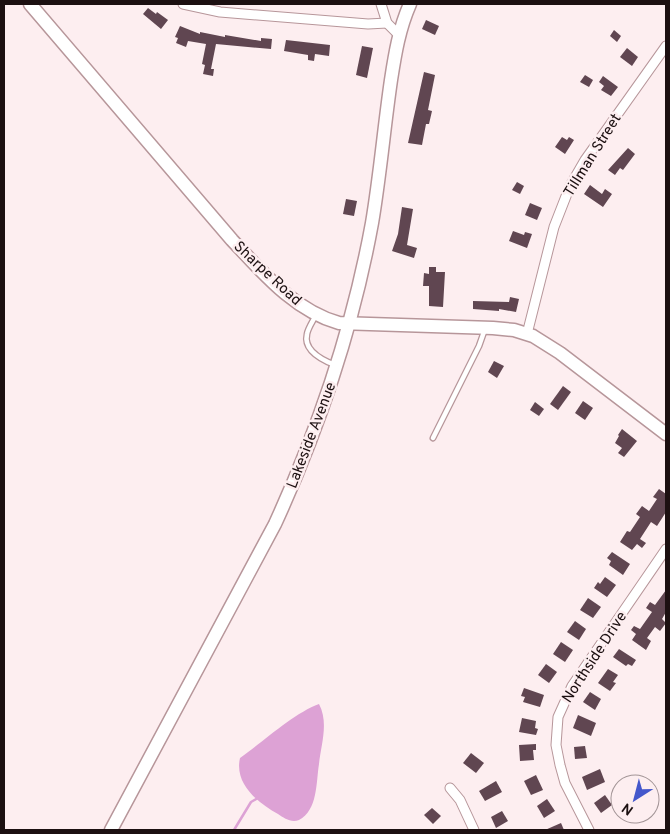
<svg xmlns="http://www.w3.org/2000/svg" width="670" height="834" viewBox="0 0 670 834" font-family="Overpass,sans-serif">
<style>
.water{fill:#dda2d5}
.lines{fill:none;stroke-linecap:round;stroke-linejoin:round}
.stream{stroke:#dda2d5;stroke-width:2.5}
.building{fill:#604651}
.lane-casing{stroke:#b7969a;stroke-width:7}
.street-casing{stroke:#b7969a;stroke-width:11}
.secondary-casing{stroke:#b7969a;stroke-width:15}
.lane{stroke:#fff;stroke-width:4.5}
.street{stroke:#fff;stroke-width:9}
.secondary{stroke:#fff;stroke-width:12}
.labels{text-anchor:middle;stroke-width:5;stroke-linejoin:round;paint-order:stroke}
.street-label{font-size:15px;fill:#1c1011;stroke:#fdeef0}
</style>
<rect width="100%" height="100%" fill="#fdeef0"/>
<path class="water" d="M319,704C329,723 321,744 319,764C316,782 318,810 299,820C291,823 284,818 278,814C258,803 234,784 240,758C263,742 294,713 319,704Z"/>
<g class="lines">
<path class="stream" d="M234,830L251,802L258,798"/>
</g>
<g class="building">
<path d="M148,8L156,14L157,12L168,20L161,29L143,14Z"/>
<path d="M426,20L439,26L435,35L422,29Z"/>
<path d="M180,26L200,34V32L225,37V35L261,41V38L272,39L271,49L216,44L211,69H214L213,76L203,74L205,65L202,64L206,44L188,41L186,47L176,43L178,38L175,37Z"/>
<path d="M614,30L621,36L617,42L610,36Z"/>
<path d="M286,40L330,45L329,56L315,54L314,61L308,60V55L284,51Z"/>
<path d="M362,46L373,48L367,78L356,75Z"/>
<path d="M627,48L638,57L632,66L620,57Z"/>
<path d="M424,72L435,75L428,110L432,111L429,124H426L422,145L408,143Z"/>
<path d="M585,75L593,80L589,87L580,82Z"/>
<path d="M603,76L618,87L611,96L601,90L604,86L599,82Z"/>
<path d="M562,137L567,140L569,137L574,140L565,154L555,147Z"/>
<path d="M628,148L635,154L623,170L620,168L615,175L608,170Z"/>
<path d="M517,182L524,186L520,194L512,190Z"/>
<path d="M590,185L602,194L605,189L612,194L603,207L584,194Z"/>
<path d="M346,199L357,201L354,216L343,214Z"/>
<path d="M530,203L542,208L537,220L525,215Z"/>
<path d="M402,207L413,209L407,245L417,248L414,258L392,251L398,234Z"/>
<path d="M513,231L524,235L525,232L532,234L527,248L509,241Z"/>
<path d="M429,267H436V272H445L443,307L429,306V286H423L424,273L429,274Z"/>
<path d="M510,297L519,299L516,312L499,309V311L473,309V301L509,302Z"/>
<path d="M494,361L504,366L497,378L488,372Z"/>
<path d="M563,386L571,392L558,410L550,404Z"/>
<path d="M583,401L593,408L585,420L575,413Z"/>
<path d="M535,402L544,409L539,416L530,410Z"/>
<path d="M622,429L637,441L624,457L618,453L622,448L615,443L619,436L618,435Z"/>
<path d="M659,489L666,494V512L657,526L651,522L640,539L646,543L642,548L637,544L632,550L620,542L627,531L630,532L640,517L636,514L642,506L649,511L657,499L653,497Z"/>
<path d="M612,552L630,564L623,575L609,565L611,561L607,558Z"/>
<path d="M605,577L616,585L607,597L594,588L598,582L600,584Z"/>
<path d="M666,590V612L662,619L666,623L660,631L655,627L647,638L651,641L646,650L632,640L636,634L631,630L634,626L640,629L652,612L646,608L650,602L655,605Z"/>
<path d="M588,598L601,607L593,618L580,610Z"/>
<path d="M575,621L586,629L579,640L567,632Z"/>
<path d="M561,642L573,650L565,662L553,654Z"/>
<path d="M619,649L636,660L632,666L628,664L626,666L613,657Z"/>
<path d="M546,664L557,672L549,683L538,675Z"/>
<path d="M608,669L618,675L613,682L616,683L610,691L598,683Z"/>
<path d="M524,688L544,695L540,707L523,702L525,697L521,696Z"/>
<path d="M590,692L601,699L595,710L583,702Z"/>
<path d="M578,715L596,723L591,736L573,728Z"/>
<path d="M522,718L536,721L535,728L538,729L536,735L519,732Z"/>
<path d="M536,744V750H533L534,760L520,761L519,745Z"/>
<path d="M585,746L587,758L575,759L574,747Z"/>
<path d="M471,753L484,763L476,773L463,763Z"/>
<path d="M600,769L605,782L587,790L582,777Z"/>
<path d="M536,775L543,790L531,795L524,781Z"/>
<path d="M496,781L502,792L485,801L479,791Z"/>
<path d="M605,795L612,805L601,813L594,803Z"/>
<path d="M547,799L555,811L544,818L537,806Z"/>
<path d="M432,808L441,816L433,824L424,815Z"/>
<path d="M502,811L508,821L496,828L491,817Z"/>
<path d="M561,823L564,830H545Z"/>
</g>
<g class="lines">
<defs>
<g id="lane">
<path d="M316,315C313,321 308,328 307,334C303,351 322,360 335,365"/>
<path d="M433,438L479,346L485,329"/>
</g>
<g id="street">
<path d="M183,4L220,12L368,24L387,23"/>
<path d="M381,4L387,23L398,34"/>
<path d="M527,334L554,227L570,186L585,160L666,46"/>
<path d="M450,788L460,800L474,830"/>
<path d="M589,830L565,783L560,765L556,745L558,717L572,686L666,549"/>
</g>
<g id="secondary">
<path d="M30,4L232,240C263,273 295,311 339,323L493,328L514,330L533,336L560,353L666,434"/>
<path d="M111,830L275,524C319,428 353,327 372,223C380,176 384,128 391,80C395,54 399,29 410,4"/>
</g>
</defs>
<use href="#lane" class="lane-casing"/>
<use href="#street" class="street-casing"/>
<use href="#secondary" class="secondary-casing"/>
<use href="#lane" class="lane"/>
<use href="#street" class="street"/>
<use href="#secondary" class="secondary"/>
</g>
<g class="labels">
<g class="street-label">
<text transform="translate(592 155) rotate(-58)" y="5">Tillman Street</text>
<text transform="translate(268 273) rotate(43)" y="5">Sharpe Road</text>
<text transform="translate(311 435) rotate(-69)" y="5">Lakeside Avenue</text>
<text transform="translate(594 657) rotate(-57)" y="5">Northside Drive</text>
</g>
</g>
<rect width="670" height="834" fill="none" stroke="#1c1011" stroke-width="10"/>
<g transform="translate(635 799) rotate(216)"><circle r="24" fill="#fdeef0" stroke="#a39597"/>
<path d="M0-4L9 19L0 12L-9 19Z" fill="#4457cb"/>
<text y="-8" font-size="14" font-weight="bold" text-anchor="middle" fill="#1c1011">N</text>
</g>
</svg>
